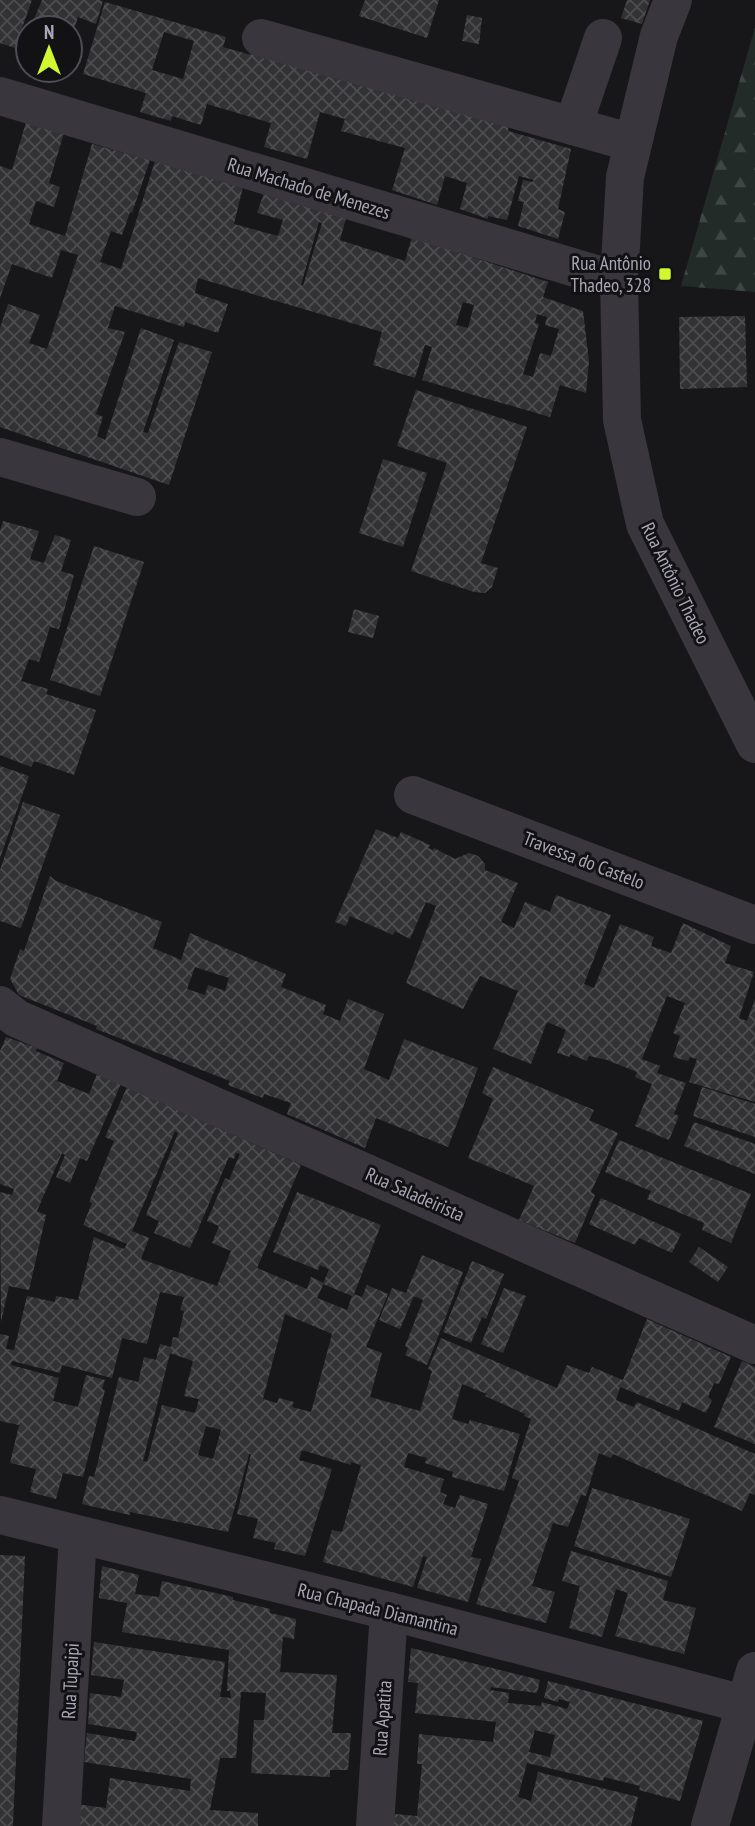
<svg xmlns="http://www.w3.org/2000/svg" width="755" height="1826" viewBox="0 0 755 1826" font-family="'PT Sans Narrow',sans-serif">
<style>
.forest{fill:url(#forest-firs)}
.building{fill:url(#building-cross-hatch);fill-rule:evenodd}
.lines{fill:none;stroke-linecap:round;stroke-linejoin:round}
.minor{stroke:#39373d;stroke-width:38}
.poi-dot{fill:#d0f72f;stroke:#121113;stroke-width:2.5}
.labels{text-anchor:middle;stroke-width:6;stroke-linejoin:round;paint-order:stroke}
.street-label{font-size:19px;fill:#aba7b8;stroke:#121113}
.poi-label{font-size:19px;fill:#aba7b8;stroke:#121113;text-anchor:end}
</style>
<defs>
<pattern id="forest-firs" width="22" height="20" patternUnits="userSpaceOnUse" patternTransform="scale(1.75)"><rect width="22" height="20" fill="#222b28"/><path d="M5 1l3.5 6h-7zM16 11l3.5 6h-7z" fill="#3f4745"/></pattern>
<pattern id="building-cross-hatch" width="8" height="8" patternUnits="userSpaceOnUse" patternTransform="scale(1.75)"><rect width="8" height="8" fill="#323134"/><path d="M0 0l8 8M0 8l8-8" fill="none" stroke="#4d4c4f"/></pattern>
</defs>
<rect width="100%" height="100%" fill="#171618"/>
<path class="forest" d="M755,27V292L681,286Z"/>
<g class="building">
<path d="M0,0H32L15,48L0,43Z"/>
<path d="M42,0H99L103,1L96,24L78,17L71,39L70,28H30Z"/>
<path d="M365,0H439L427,38L359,16Z"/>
<path d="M627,0H650L642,24L621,18Z"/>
<path d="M105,2L226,37L223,47L251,55L254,45L510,122L508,131L571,149L558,209L565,212L558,239L518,226L524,202L518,201L523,180L532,182L534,180L519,176L507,220L488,216V219L460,209L467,183L445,176L437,205L392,190L405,148L341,131L345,119L320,112L307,159L264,147L271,123L207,104L201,125L172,116L171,121L140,112L146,93L83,74ZM164,32L194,41L183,79L152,70Z"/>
<path d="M467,15L482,18L479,44L462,41Z"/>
<path d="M28,34V56L20,54Z"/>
<path d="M26,122L64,133L49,183L60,187L54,207L36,201L29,224L65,236L92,144L150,160L132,213L130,212L122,235L111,231L100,262L121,269L155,161L243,187L234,224L278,236L283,220L257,213L264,193L346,218L340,240L405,261L412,237L548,282L543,297L583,311L589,361L586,393L560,385L550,417L422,380L432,347L425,345L415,378L373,365L382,332L198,278L195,293L228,304L218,333L185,322L184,327L115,306L108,328L125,332L96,414L103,417L97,436L105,440L141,328L174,340L143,432L148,433L179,342L212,352L169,485L0,427V328L8,304L40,315L29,343L47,349L78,255L61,250L52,278L12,264L0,298V166L12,170ZM319,222L322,223L303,286L301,285ZM463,302L474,305L468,328L456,325ZM537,314L547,317L545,325L559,329L551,356L540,353L533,377L523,374L539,324L535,323Z"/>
<path d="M745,316L747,387L680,389L679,317Z"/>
<path d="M416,390L527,427L481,563L498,568L492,587L485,593L474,592L411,571L447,463L397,446Z"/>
<path d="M383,459L427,473L403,547L359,533Z"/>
<path d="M3,521L39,531L30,559L44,563L55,535L71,540L61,571L74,575L59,629L50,627L39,662L29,659L21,681L48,689L46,694L96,710L74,775L34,761L31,767L0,755V531Z"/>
<path d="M94,546L144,562L100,696L50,680Z"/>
<path d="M354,609L379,616L373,638L348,632Z"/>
<path d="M0,766L29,776L0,858Z"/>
<path d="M23,802L60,815L21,928L0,921V870Z"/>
<path d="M376,829L398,838L401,832L430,845L428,848L433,850L434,848L455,859L469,853L478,856L485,864V870L518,883L501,922L514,928L525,902L550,912L556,895L611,915L584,984L594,988L620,924L654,937L651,946L671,953L683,923L731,946L725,963L754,972L739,1018L747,1021L755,999V1102L689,1082L697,1059L690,1057L688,1061L673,1057L680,1036L673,1033L685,1003L667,996L642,1059L660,1066L657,1073L686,1083L674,1114L679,1116L669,1140L635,1126L652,1084L635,1077L637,1072L607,1060L589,1056L587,1061L570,1054V1057L557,1053L566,1030L547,1022L531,1064L493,1049L518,991L480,976L463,1009L406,983L436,906L426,902L410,939L395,931L393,935L350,916L346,926L335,922Z"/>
<path d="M50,876L56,881L162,922L153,948L181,960L190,933L286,974L281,987L326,1005L323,1014L340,1021L348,999L384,1014L364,1069L389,1080L404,1039L478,1068L448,1147L376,1118L365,1148L287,1114L291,1103L264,1094L263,1098L228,1085L230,1081L96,1029L97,1026L19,995L10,979L20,949L24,951ZM195,967L229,978L225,991L208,985L205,995L187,989Z"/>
<path d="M6,1037L37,1048L36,1051L64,1063L57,1081L89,1094L97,1074L121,1084L87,1161L80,1158L70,1183L56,1177L65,1155L62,1153L37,1211L46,1215L29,1290L9,1286L1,1322L0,1192L12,1195L14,1189L0,1184V1051Z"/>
<path d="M493,1067L594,1110L589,1120L618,1133L591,1192L595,1195L575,1243L519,1220L534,1186L468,1158L493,1099L482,1093Z"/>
<path d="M127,1087L301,1165L257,1268L307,1289L311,1277L324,1283L317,1298L347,1310L352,1296L323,1284L329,1269L320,1265L318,1270L273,1252L297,1192L381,1225L354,1294L362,1297L367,1285L388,1294L366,1347L382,1353L370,1397L420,1411L432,1371L428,1369L441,1338L557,1388L567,1365L589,1373L592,1367L623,1380L647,1319L731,1357L719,1384L714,1383L708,1397L712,1400L706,1413L682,1402L679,1411L620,1387L616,1400L634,1407L637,1402L755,1454V1495L750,1493L742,1511L613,1454L611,1458L599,1453L586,1496L581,1495L568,1527L553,1523L532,1586L555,1592L546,1623L476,1604L519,1481L512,1478L531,1419L524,1416L525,1414L485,1396L487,1394L462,1384L452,1419L468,1424L470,1420L520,1434L504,1491L452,1477L453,1472L425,1463L427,1458L408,1453L404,1467L444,1479L440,1492L447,1495L443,1504L455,1508L460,1495L488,1504L471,1557L481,1559L468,1602L417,1588L427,1557L423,1556L413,1587L323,1562L332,1530L342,1532L361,1465L351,1462V1465L302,1450L299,1460L332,1469L305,1556L274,1549L276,1543L253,1538L258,1519L237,1514L251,1454H249L228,1532L130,1512V1515L82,1504L89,1476L94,1477L119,1377L138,1382L144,1357L156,1360L160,1344L171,1347L173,1337L178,1338L184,1311L180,1310L184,1297L160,1292L147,1344L122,1338L112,1378L62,1365L60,1373L12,1361L11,1365L59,1378L53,1401L78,1407L86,1375L105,1380L102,1389L105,1390L83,1477L63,1473L56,1499L30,1492L36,1469L10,1463L19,1425L0,1421V1334L9,1336L6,1349L14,1350L27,1296L55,1302L56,1296L78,1300L94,1237L124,1249L127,1244L83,1225L92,1203L89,1202L114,1141L105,1137ZM175,1131L178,1133L146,1215L159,1221L154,1233L190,1248L229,1157L234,1159L236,1153L240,1154L229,1180L225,1178L207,1221L219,1226L212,1243L231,1251L217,1286L141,1259L149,1238L132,1231ZM285,1314L332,1334L311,1412L292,1407L294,1402L279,1398L277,1403L263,1399ZM170,1353L193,1361L184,1396L199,1399L195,1413L162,1405L147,1462L143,1461ZM206,1426L221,1430L213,1459L198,1455Z"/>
<path d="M702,1087L755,1104V1137L693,1116Z"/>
<path d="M694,1122L755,1144V1174L684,1146Z"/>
<path d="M619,1140L751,1194L731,1243L702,1230L704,1223L647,1199L651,1191L605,1172Z"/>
<path d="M601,1198L681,1234L672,1253L639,1238L635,1245L589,1224Z"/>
<path d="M699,1247L728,1267L718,1282L689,1262Z"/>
<path d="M422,1255L463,1272L427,1365L405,1355L408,1348L405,1346L423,1300L414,1296L400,1329L379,1320L392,1288L406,1293Z"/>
<path d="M472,1261L504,1274L486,1319L482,1317L471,1343L443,1332Z"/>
<path d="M504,1288L526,1296L503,1353L481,1344Z"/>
<path d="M742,1361L755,1367V1444L714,1427Z"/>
<path d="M592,1488L690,1519L671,1577L574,1546Z"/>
<path d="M571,1551L668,1581L663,1600L696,1608L684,1654L615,1636L628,1593L616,1589L602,1637L569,1628L580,1586L562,1581Z"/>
<path d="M0,1555L25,1556L13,1826H0Z"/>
<path d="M102,1566L139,1575L135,1594L159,1597L162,1581L233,1597V1600L270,1609V1613L296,1619L294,1639L283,1637L280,1672L337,1675L332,1733H351L348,1770H330V1777L251,1773L254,1720H264L266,1693L241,1692L236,1758H220L210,1810L258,1813V1826H73L75,1804L106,1808L110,1778L190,1791L191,1779L84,1762L87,1733L135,1741L137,1732L88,1724L90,1693L121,1697L124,1680L91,1675L94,1642L225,1662L220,1697L231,1698L230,1691H227L229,1650L122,1632L127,1603L99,1598Z"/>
<path d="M411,1648L540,1680L537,1693L491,1687L490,1690L509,1693L508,1703L541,1706L542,1702L567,1709L570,1702L559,1699L558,1702L544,1698L548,1681L703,1721L680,1801L639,1790L640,1786L604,1777L603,1781L527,1763L518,1797L531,1801L538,1772L638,1797L631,1826H393L395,1814L417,1816L422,1764H417L419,1734L493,1742L496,1722L415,1713L418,1683L408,1682ZM535,1730L555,1735L550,1757L529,1752Z"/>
</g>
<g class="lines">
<g class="minor">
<path d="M673,0L659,36L625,177L619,281L622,420L645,524L755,744"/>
<path d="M261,38L633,143"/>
<path d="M0,96L619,281"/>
<path d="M573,126L603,38"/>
<path d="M0,457L137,497"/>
<path d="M413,795L755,925"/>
<path d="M0,1005L16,1018L755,1345"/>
<path d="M0,1515L389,1611L755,1707"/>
<path d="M61,1826L78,1535"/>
<path d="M375,1826L389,1611"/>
<path d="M710,1826L755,1671"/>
</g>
</g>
<rect class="poi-dot" x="658" y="267" width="14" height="14" rx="3.5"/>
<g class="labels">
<g class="street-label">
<text transform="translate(309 188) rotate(17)" y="7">Rua Machado de Menezes</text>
<text transform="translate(676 583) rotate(64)" y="7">Rua Antônio Thadeo</text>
<text transform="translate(584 860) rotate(21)" y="7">Travessa do Castelo</text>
<text transform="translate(415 1194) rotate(24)" y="7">Rua Saladeirista</text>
<text transform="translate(378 1609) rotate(14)" y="7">Rua Chapada Diamantina</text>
<text transform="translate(70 1681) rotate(-87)" y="7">Rua Tupaipi</text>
<text transform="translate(382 1718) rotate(-86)" y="7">Rua Apatita</text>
</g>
<g class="poi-label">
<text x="651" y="270">Rua Antônio<tspan x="651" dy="22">Thadeo, 328</tspan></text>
</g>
</g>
<g transform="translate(49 49)"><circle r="33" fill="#121113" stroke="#4f4d55" stroke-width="2"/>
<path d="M0-5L12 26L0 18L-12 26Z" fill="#d0f72f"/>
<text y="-10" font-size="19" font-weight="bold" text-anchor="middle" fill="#aba7b8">N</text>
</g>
</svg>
